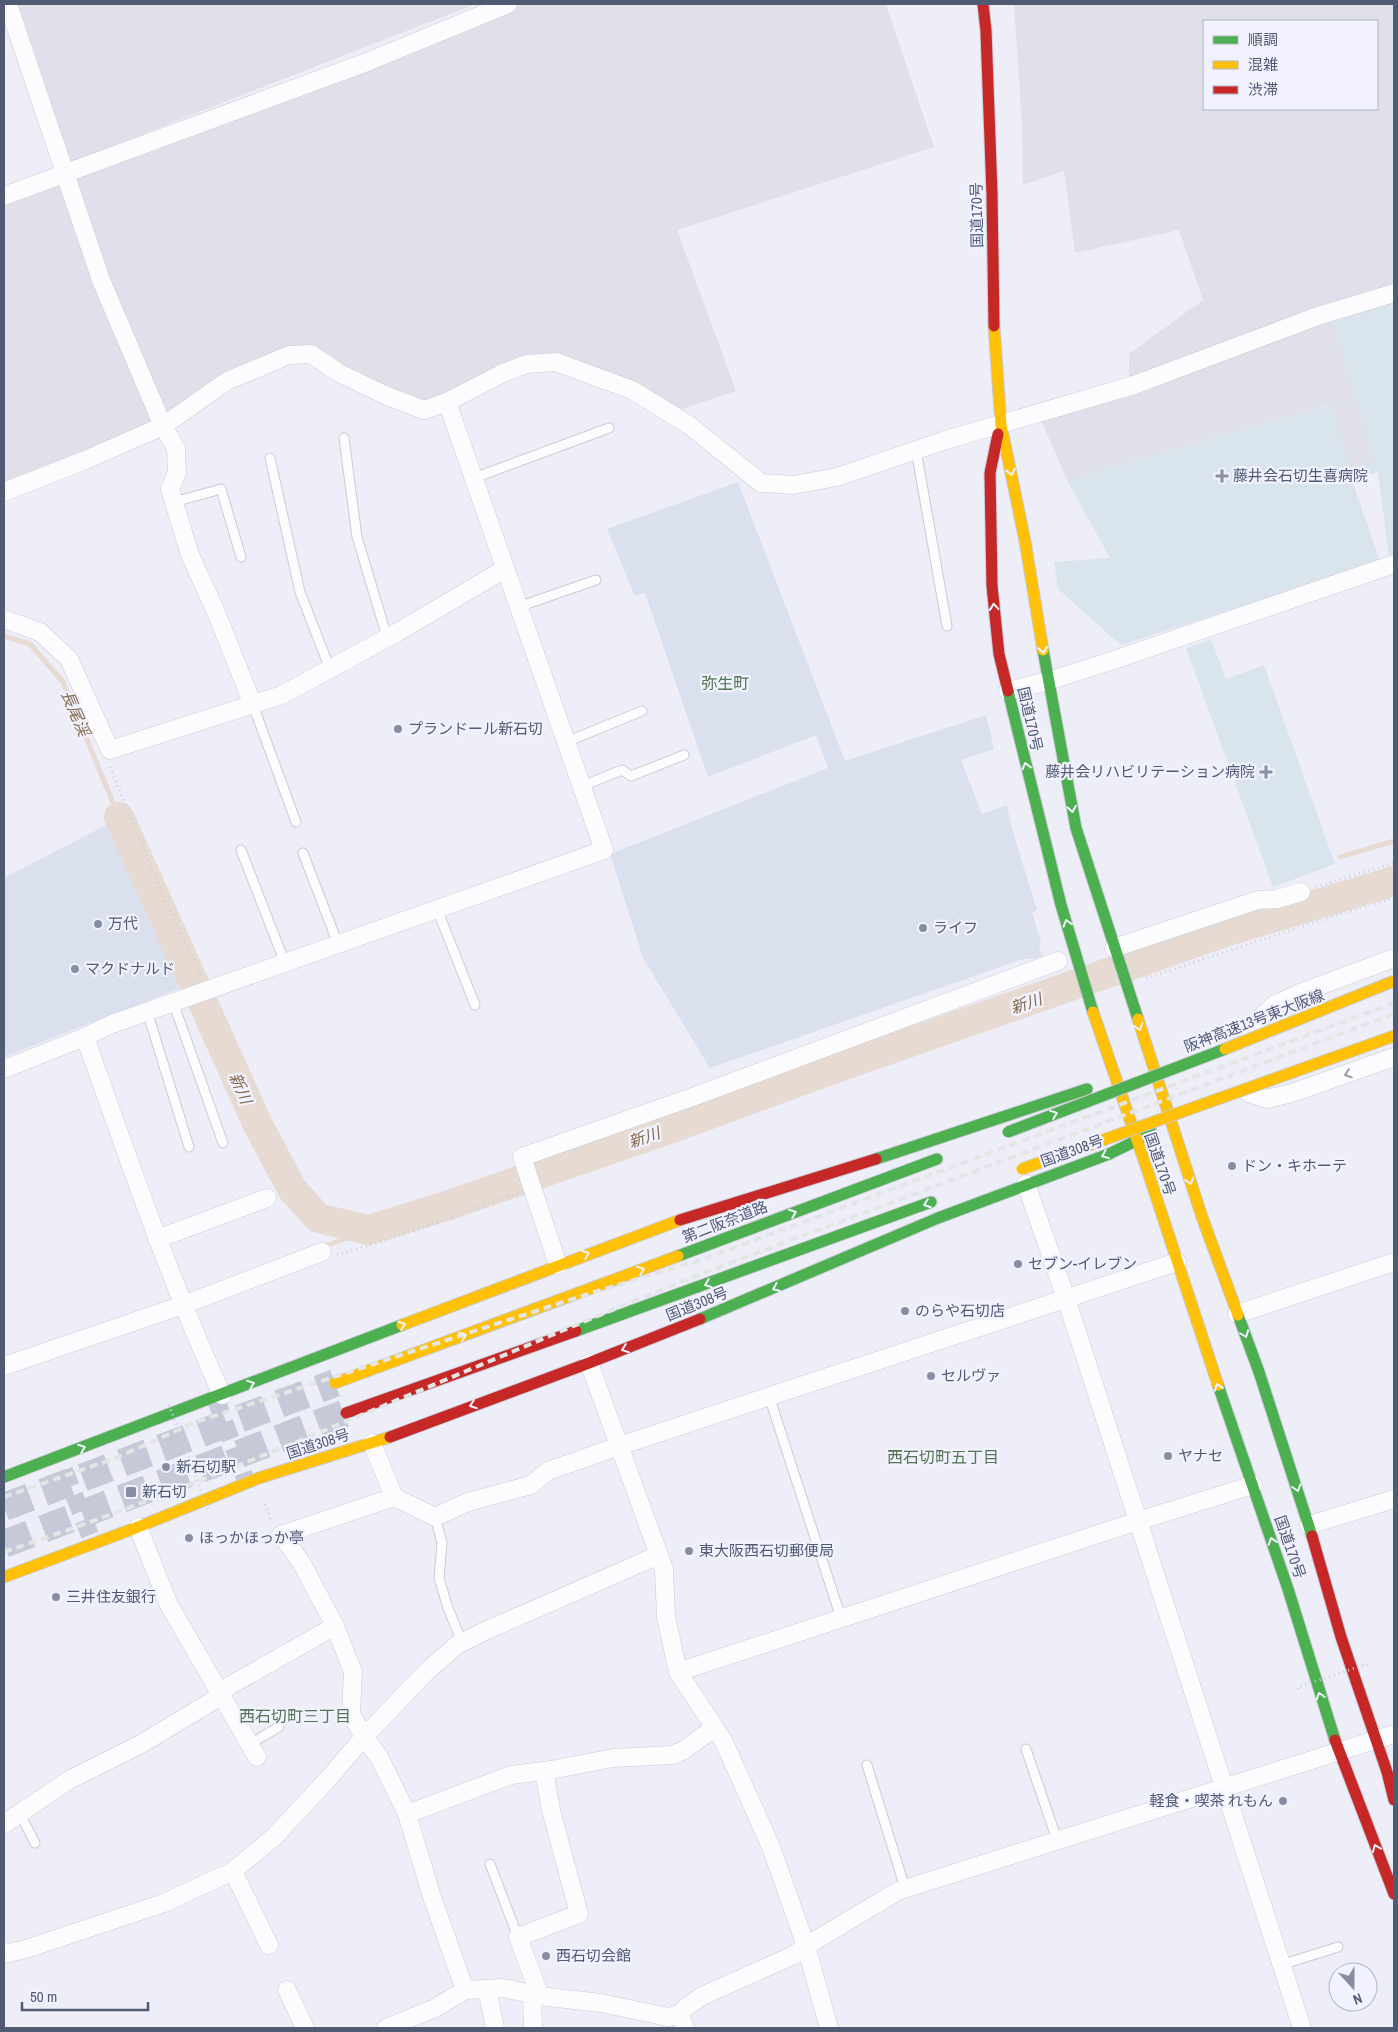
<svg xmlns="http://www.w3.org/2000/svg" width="1398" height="2032" viewBox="0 0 1398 2032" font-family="'Archivo Narrow','Noto Sans JP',sans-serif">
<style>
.commercial{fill:#dbe0ef}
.industrial{fill:#dfe0e9;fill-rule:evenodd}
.medical{fill:#dae4ec}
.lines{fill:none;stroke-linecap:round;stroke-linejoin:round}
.stream{stroke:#e6dad2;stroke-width:5}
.river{stroke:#e6dad2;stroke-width:30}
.street-tunnel{stroke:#c6c9d7;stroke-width:18;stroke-dasharray:18 9;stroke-linecap:butt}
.highway-tunnel{stroke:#c6c9d7;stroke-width:28;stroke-dasharray:28 14;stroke-linecap:butt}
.lane-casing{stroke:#c9cbd5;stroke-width:11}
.street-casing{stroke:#c9cbd5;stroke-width:19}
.fast-casing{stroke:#c8cbd6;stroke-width:13}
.slow-casing{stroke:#c8cbd6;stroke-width:13}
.jam-casing{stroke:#c8cbd6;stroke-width:13}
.path{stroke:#cdd0d7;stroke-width:3;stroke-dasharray:1 4;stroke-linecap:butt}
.lane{stroke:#fcfcfe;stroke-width:9}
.street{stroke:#fcfcfe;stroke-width:18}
.fast{stroke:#4caf50;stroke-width:11}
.slow{stroke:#ffc107;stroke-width:11}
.jam{stroke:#c62828;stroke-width:11}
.rail{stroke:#e3e6e4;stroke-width:4;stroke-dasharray:8 5;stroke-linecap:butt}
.fast-bridge-casing{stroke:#c8cbd6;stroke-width:13;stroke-linecap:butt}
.slow-bridge-casing{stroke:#c8cbd6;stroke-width:13;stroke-linecap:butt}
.path-bridge{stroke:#cdd0d7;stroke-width:3;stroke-dasharray:1 4;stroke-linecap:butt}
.fast-bridge{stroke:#4caf50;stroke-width:11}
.slow-bridge{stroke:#ffc107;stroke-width:11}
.oneway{stroke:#f1f2fd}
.oneway2{stroke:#959bab}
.poi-dot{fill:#878ea2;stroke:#f1f2fd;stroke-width:2}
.labels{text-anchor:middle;stroke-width:4.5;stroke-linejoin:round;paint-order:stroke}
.street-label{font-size:15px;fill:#505a73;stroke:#f1f2fd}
.poi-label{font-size:15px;fill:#505a73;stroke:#f1f2fd;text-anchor:start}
.neighbourhood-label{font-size:16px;fill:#567457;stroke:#f1f2fd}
.water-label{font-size:16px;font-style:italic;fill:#84694c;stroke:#f1f2fd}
</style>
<rect width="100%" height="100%" fill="#eeeef8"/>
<g class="commercial">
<path d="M738,482L845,761L986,715L994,749L961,760L982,814L1007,805L1012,829L1037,910L1032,912L1041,943L1039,947L1043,957L1020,960L710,1068L643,958L610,854L828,768L816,735L708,777L645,593L635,596L607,529Z"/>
<path d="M116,820L183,987L4,1057V878Z"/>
</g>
<g class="industrial">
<path d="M15,4H476L71,162Z"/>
<path d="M506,4H886L934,147L677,230L736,391L671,413L556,362L424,410L339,373L289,355L163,426L4,486V197Z"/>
<path d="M1014,4H1394V293L1129,381V354L1203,300L1179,230L1075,253L1064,171L1023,185L1022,126ZM1204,21H1377V109H1204Z"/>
<path d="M1333,321L1375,462L1350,471L1331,404L1067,480L1041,420Z"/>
</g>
<g class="medical">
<path d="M1394,301V555L1389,557L1378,472L1352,480L1380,562L1121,645L1058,589L1054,562L1110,558L1067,480L1332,404L1350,470L1375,462L1333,321Z"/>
<path d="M1211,639L1226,679L1264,665L1335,864L1273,887L1186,648Z"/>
</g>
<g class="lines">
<g class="stream">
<path d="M4,636L30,644L63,682L119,817"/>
<path d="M1340,857L1394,841"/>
<path d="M323,1247L368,1230"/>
</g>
<path class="river" d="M119,817L258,1125L292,1189L318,1218L368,1230L446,1206L672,1128L839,1067L1225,932L1394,881"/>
<g class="street-tunnel">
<path d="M215,1397L247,1483"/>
<path d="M64,1470L90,1535"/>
</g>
<g class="highway-tunnel">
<path d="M4,1507L335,1383"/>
<path d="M4,1544L346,1413"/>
</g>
<defs>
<g id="lane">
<path d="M344,438L357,537L387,637"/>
<path d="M916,450L947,626"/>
<path d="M270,458L300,592L330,669"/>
<path d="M474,478L609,428"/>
<path d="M174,502L221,489L241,557"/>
<path d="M518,607L596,580"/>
<path d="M253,705L296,822"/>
<path d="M566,742L642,711"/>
<path d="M582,786L622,770L631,776L684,755"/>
<path d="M241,850L285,963"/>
<path d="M303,853L338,944"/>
<path d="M437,909L475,1005"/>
<path d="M173,1002L223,1143"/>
<path d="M147,1011L189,1147"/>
<path d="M769,1396L841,1618"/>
<path d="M435,1517L442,1543L439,1578L448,1608L462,1642"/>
<path d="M250,1744L279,1727"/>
<path d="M1026,1749L1057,1840"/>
<path d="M867,1765L905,1888"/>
<path d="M20,1814L35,1843"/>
<path d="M490,1864L518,1937"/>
<path d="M1281,1965L1338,1947"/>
</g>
<g id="street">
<path d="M8,4L101,280L163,426L176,448L177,472L170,489L190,555L216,612L253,705"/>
<path d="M4,196L367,62L508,4"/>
<path d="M4,492L83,461L163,426L227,381L289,355L311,354L339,373L387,396L424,410L447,402L503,373L527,364L556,362L632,390L689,425L761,483L793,485L837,477L946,440L1134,385L1318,316L1394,293"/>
<path d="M4,619L40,632L69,659L110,750L282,695L396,633L505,569"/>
<path d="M1008,691L1048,681L1114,660L1394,564"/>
<path d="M1114,948L1258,900L1277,899L1301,892"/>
<path d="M1247,1030L1274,1005L1300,993L1394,958"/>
<path d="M85,1037C128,1158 169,1278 222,1395"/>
<path d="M4,1069L85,1037L112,1024L604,850L447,402"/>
<path d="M1249,1093L1267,1099L1292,1093L1394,1057"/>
<path d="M1026,1184L1066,1298L1302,2028"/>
<path d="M157,1239L267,1198"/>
<path d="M558,1265L522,1157L698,1095L1058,961"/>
<path d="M1237,1314L1394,1262"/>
<path d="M589,1363L664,1569L666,1617L678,1672L724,1742L771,1847L806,1946L829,2028"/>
<path d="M4,1366L183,1305L322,1252"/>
<path d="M372,1443L394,1497L435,1517L468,1502L531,1485L548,1471L619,1446L1177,1262"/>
<path d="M394,1497L281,1535L301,1562L335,1626L353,1672L351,1714L364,1737L379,1757L407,1814L511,1775L551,1770L613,1758L673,1755L684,1750L714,1728"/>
<path d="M1309,1525L1394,1499"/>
<path d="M138,1527L169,1605L257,1757"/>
<path d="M678,1672L1138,1521L1253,1485"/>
<path d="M407,1814L432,1897L465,1990"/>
<path d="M4,1824L69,1780L141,1744L211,1702L229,1686L335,1626"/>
<path d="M233,1871L269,1945"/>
<path d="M4,1954L26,1949L164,1903L233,1871L274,1837L328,1779L364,1737L426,1672L457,1645L485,1631L659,1555"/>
<path d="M487,1989L495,2028"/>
<path d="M287,1990L305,2028"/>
<path d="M532,1994L533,2028"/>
<path d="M540,1996L518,1937L579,1914L551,1810L544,1771"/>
<path d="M680,2014L685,2028"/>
<path d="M386,2028L435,2008L465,1990L503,1988L540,1996L601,2003L668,2017L680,2014L684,2009L702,1996L794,1955L806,1946L898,1891L1394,1734"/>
</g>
<g id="fast">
<path d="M1043,650L1076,828L1138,1019"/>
<path d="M1008,691L1061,905L1093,1012"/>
<path d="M876,1159L1087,1089"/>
<path d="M678,1256L937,1159"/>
<path d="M1238,1315L1259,1372L1312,1536"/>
<path d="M700,1319L938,1218L1109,1154L1152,1133"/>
<path d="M576,1331L931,1202"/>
<path d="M1218,1385L1288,1589L1335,1740"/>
<path d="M4,1477L402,1325"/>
</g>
<g id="slow">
<path d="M994,326L1001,425L1025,541L1043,650"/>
<path d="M1093,1012L1148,1172L1218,1385"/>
<path d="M1138,1019L1202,1217L1238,1315"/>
<path d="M402,1325L680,1220"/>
<path d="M335,1383L678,1256"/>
<path d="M4,1577L138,1527L259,1478L390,1437"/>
</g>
<g id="jam">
<path d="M983,4L986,31L992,194L994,326"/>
<path d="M998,434L990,473L992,586L999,654L1008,691"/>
<path d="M680,1220L876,1159"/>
<path d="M346,1413L576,1331"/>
<path d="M390,1437L589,1363L700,1319"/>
<path d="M1312,1536L1341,1637L1387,1772L1394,1800"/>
<path d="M1335,1740L1394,1894"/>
</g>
</defs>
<use href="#lane" class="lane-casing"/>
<use href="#street" class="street-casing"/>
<use href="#fast" class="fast-casing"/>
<use href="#slow" class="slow-casing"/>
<use href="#jam" class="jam-casing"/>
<g class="path">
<path d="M110,767L162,893L202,976"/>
<path d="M1316,887L1394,863"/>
<path d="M1146,978L1340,914L1394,898"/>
<path d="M337,1255L396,1237L518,1193"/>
<path d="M265,1504L272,1522"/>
</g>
<use href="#lane" class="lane"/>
<use href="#street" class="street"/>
<use href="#fast" class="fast"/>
<use href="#slow" class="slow"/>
<use href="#jam" class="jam"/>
<g class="rail">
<path d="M4,1497L116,1458L196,1422L591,1293L701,1260L1394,1003"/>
<path d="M4,1552C243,1472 472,1365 706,1272L1394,1014"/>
</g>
<defs>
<path id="fast-bridge" d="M1008,1132L1225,1049"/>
<g id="slow-bridge">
<path d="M1225,1049L1394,981"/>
<path d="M1022,1169L1394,1036"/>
</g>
</defs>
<use href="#fast-bridge" class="fast-bridge-casing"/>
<use href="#slow-bridge" class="slow-bridge-casing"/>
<g class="path-bridge">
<path d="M169,1405L209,1512"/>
<path d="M1299,1689L1298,1687L1367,1664L1369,1667"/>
</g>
<use href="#fast-bridge" class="fast-bridge"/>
<use href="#slow-bridge" class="slow-bridge"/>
</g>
<defs><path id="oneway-chevron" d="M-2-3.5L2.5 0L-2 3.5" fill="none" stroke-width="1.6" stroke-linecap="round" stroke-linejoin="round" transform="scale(1.25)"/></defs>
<g class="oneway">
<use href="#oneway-chevron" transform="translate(1011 472) rotate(78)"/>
<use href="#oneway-chevron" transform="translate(994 607) rotate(-95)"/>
<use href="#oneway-chevron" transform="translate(1043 650) rotate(80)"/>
<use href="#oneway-chevron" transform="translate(1026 766) rotate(-104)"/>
<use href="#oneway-chevron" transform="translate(1072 809) rotate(80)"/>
<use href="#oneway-chevron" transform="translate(1067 923) rotate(-107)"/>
<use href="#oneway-chevron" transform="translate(1139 1027) rotate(72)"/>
<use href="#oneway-chevron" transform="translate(1054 1114) rotate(-21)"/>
<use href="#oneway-chevron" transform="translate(1105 1155) rotate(158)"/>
<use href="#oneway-chevron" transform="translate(1190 1181) rotate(72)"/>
<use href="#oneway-chevron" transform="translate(927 1204) rotate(160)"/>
<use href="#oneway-chevron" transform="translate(793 1213) rotate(-21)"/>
<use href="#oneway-chevron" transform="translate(586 1254) rotate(-20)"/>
<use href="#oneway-chevron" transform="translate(641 1270) rotate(-21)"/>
<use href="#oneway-chevron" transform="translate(708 1284) rotate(160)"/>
<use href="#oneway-chevron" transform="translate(776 1288) rotate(157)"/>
<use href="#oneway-chevron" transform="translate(402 1325) rotate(-21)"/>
<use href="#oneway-chevron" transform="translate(1245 1334) rotate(69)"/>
<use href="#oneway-chevron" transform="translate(463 1336) rotate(-20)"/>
<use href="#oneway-chevron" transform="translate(625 1349) rotate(159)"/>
<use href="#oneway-chevron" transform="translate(251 1384) rotate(-21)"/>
<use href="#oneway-chevron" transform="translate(1218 1387) rotate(-110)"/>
<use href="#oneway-chevron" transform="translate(473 1405) rotate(160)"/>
<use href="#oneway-chevron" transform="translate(82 1448) rotate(-21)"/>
<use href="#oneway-chevron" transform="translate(1297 1488) rotate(72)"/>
<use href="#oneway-chevron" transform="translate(1272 1541) rotate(-109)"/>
<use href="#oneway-chevron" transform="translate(1320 1696) rotate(-108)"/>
<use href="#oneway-chevron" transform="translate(1376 1848) rotate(-112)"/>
</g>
<use class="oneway2" href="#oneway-chevron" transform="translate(1348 1074) rotate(161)"/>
<g class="poi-dot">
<path d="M1219.5 468.5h5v5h5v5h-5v5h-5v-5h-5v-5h5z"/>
<circle cx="398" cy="729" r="5"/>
<path d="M1263.5 764.5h5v5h5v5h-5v5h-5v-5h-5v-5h5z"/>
<circle cx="98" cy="924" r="5"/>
<circle cx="923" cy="928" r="5"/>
<circle cx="75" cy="969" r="5"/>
<circle cx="1232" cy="1166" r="5"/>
<circle cx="1018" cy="1264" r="5"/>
<circle cx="905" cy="1311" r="5"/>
<circle cx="931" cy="1376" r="5"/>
<circle cx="1168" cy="1456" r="5"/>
<circle cx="166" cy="1467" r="5"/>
<rect x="125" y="1486" width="12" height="12" rx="2.5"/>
<circle cx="189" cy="1538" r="5"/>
<circle cx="689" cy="1551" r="5"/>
<circle cx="56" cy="1597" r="5"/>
<circle cx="1283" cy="1801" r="5"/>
<circle cx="546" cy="1956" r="5"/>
</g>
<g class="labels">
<g class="street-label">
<text transform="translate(977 215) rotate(-91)" y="5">国道170号</text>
<text transform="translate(1030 719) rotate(77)" y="5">国道170号</text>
<text transform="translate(1254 1021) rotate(-21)" y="5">阪神高速13号東大阪線</text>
<text transform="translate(1072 1151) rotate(-20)" y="5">国道308号</text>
<text transform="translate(1160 1164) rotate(71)" y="5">国道170号</text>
<text transform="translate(725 1222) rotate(-21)" y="5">第二阪奈道路</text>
<text transform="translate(697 1304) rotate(-22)" y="5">国道308号</text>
<text transform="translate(318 1444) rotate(-18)" y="5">国道308号</text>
<text transform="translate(1290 1547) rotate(71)" y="5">国道170号</text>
</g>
<g class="poi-label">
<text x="1233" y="481">藤井会石切生喜病院</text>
<text x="408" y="734">プランドール新石切</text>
<text x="1255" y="777" text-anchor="end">藤井会リハビリテーション病院</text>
<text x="108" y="929">万代</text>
<text x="933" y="933">ライフ</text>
<text x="85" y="974">マクドナルド</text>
<text x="1242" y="1171">ドン・キホーテ</text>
<text x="1028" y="1269">セブン-イレブン</text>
<text x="915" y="1316">のらや石切店</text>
<text x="941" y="1381">セルヴァ</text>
<text x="1178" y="1461">ヤナセ</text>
<text x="176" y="1472">新石切駅</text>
<text x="142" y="1497">新石切</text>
<text x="199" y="1543">ほっかほっか亭</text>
<text x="699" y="1556">東大阪西石切郵便局</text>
<text x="66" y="1602">三井住友銀行</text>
<text x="1273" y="1806" text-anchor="end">軽食・喫茶 れもん</text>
<text x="556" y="1961">西石切会館</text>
</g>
<g class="neighbourhood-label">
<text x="725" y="689">弥生町</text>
<text x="943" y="1463">西石切町五丁目</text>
<text x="295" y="1722">西石切町三丁目</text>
</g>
<g class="water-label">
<text transform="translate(76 713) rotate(67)" y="6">長尾渓</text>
<text transform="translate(1026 1003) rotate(-19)" y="6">新川</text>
<text transform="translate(241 1088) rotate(66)" y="6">新川</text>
<text transform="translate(644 1137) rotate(-19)" y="6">新川</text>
</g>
</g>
<rect width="1398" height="2032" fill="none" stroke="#505a73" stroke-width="10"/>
<rect x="1203" y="20" width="175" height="90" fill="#f1f2fd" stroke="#b1b5c6"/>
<rect x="1213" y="36" width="25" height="8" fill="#4caf50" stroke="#b1b5c6"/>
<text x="1248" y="45" font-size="15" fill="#505a73">順調</text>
<rect x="1213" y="61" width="25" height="8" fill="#ffc107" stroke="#b1b5c6"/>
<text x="1248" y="70" font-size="15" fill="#505a73">混雑</text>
<rect x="1213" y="86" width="25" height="8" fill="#c62828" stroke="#b1b5c6"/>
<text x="1248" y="95" font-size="15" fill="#505a73">渋滞</text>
<g transform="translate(1353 1987) rotate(159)"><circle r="24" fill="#f1f2fd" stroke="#b1b5c6"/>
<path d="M0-4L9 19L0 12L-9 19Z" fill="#878ea2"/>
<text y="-8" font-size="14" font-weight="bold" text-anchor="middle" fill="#505a73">N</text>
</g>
<path d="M22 2002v8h126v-8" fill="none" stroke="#505a73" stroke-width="2.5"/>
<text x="30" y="2002" font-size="15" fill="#505a73" stroke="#f1f2fd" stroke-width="4" paint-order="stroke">50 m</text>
</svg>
